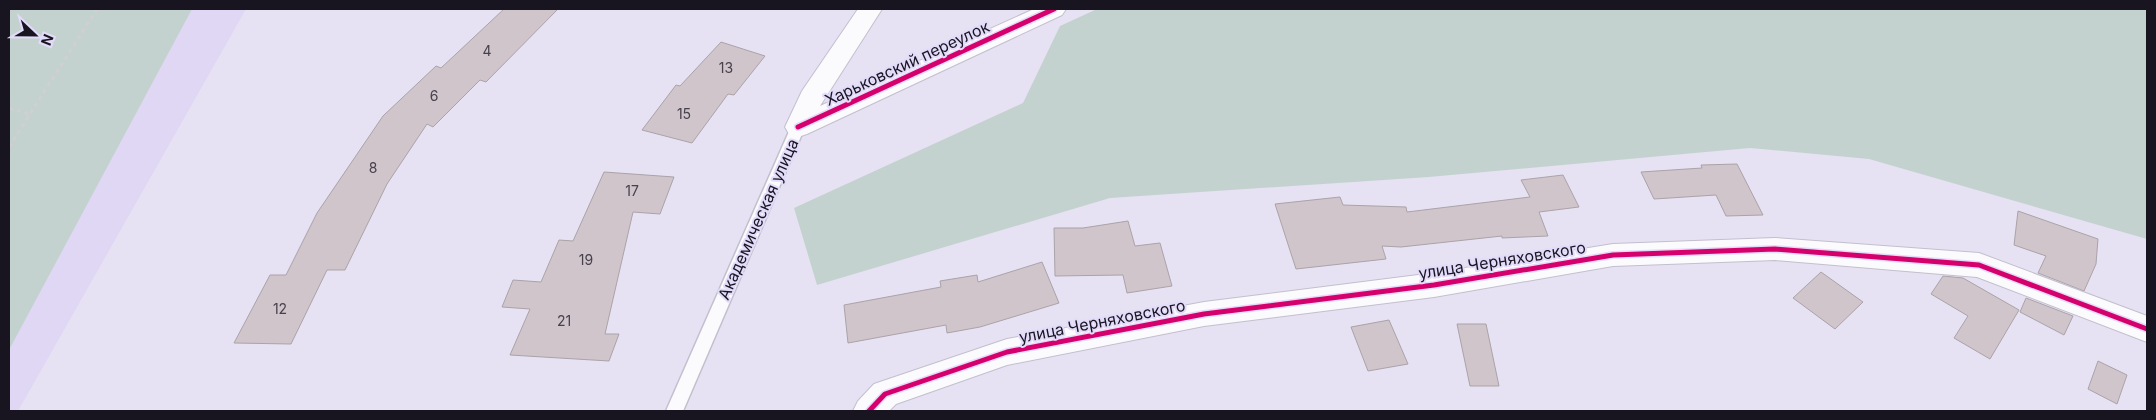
<svg xmlns="http://www.w3.org/2000/svg" width="2156" height="420" viewBox="0 0 2156 420" font-family="Inter,sans-serif">
<style>
.built{fill:#dfd7f4}
.green{fill:#c4d2cf}
.building{fill:#cfc5cb;stroke:#aba3a9}
.lines{fill:none;stroke-linecap:round;stroke-linejoin:round}
.lane-casing{stroke:#c3bfcd;stroke-width:3}
.street-casing{stroke:#c3bfcd;stroke-width:2}
.path{stroke:#d0cfd4;stroke-width:3;stroke-dasharray:4 4;stroke-linecap:butt}
.lane{fill:#fbfbfd;fill-rule:evenodd}
.street{fill:#fbfbfd;fill-rule:evenodd}
.cycleway-casing{stroke:#e3dbfa;stroke-width:8}
.cycleway{stroke:#d6006c;stroke-width:5}
.labels{text-anchor:middle;stroke-width:4;stroke-linejoin:round;paint-order:stroke}
.number-label{font-size:14px;fill:#46414b}
.street-label{font-size:16px;fill:#181520;stroke:#e3dbfa}
</style>
<rect width="100%" height="100%" fill="#e6e2f3"/>
<path class="built" d="M9,9H246L18,411H9Z"/>
<g class="green">
<path d="M9,9H192L9,350Z"/>
<path d="M1097,9H2147V239L1869,159L1750,148L1429,177L1110,198L817,285L794,208L1023,103L1060,26Z"/>
</g>
<g class="building">
<path d="M504,9H558L486,82L480,80L433,127L427,124L387,184L345,270H327L291,344L234,343L270,275H286L317,213L383,116L436,66L441,68Z"/>
<path d="M721,42L765,56L734,95L728,94L692,143L642,130L676,85L680,86Z"/>
<path d="M1737,164L1763,215L1726,216L1716,195L1654,199L1641,172L1702,168L1701,165Z"/>
<path d="M604,172L674,177L660,214L633,212L605,334H619L609,361L510,355L530,309L502,307L513,280L541,282L559,240L573,241Z"/>
<path d="M1563,175L1579,207L1539,212L1548,236L1502,238V236L1401,247L1382,246L1386,259L1296,269L1275,204L1340,197L1343,205L1406,207L1407,212L1530,197L1521,180Z"/>
<path d="M2018,211L2098,239L2096,264L2084,291L2038,273L2046,256L2014,245Z"/>
<path d="M1128,221L1135,246L1160,243L1172,286L1127,293L1123,275L1055,276L1054,228H1083Z"/>
<path d="M1042,262L1059,303L980,327L947,333L946,325L848,343L844,305L941,287L940,281L977,275L978,282Z"/>
<path d="M1821,272L1863,302L1835,329L1793,298Z"/>
<path d="M1943,276L1963,278L2019,310L1990,359L1954,338L1968,316L1931,294Z"/>
<path d="M2026,298L2073,316L2064,335L2020,312Z"/>
<path d="M1389,320L1408,364L1368,371L1351,327Z"/>
<path d="M1457,324H1486L1499,386H1470Z"/>
<path d="M2098,361L2127,375L2117,404L2088,389Z"/>
</g>
<g class="lines">
<defs>
<path id="lane" d="M798,122L803,123L805,127L683,411H666L791,127L793,123Z"/>
<g id="street">
<path d="M858,9H882L820,106L1034,9H1066L1062,15L807,134L798,137L789,134L785,127L802,91Z"/>
<path d="M1775,238L1979,253L2147,316V342L1977,277L1775,260L1613,266L1434,297L1204,326L1007,365L896,404L889,411H853L858,401L874,384L1007,339L1204,302L1434,273L1613,244Z"/>
</g>
</defs>
<use href="#lane" class="lane-casing"/>
<use href="#street" class="street-casing"/>
<g class="path">
<path d="M9,108L30,114"/>
<path d="M9,147L97,9"/>
</g>
<use href="#lane" class="lane"/>
<use href="#street" class="street"/>
<defs>
<g id="cycleway">
<path d="M798,127L1054,9"/>
<path d="M869,411L885,394L1007,352L1204,314L1434,285L1613,255L1775,249L1979,265L2147,329"/>
</g>
</defs>
<use href="#cycleway" class="cycleway-casing"/>
<use href="#cycleway" class="cycleway"/>
</g>
<g class="labels">
<g class="number-label">
<text x="487" y="56">4</text>
<text x="726" y="73">13</text>
<text x="434" y="101">6</text>
<text x="684" y="119">15</text>
<text x="373" y="173">8</text>
<text x="632" y="196">17</text>
<text x="586" y="265">19</text>
<text x="280" y="314">12</text>
<text x="564" y="326">21</text>
</g>
<g class="street-label">
<text transform="translate(907 63) rotate(-25)" y="6">Харьковский переулок</text>
<text transform="translate(758 219) rotate(-66)" y="6">Академическая улица</text>
<text transform="translate(1502 260) rotate(-9)" y="6">улица Черняховского</text>
<text transform="translate(1102 321) rotate(-11)" y="6">улица Черняховского</text>
</g>
</g>
<rect width="2156" height="420" fill="none" stroke="#181520" stroke-width="20"/>
<g transform="translate(35 35) rotate(112)" stroke="#e3dbfa" stroke-width="4" paint-order="stroke">
<path d="M0-4L9 19L0 12L-9 19Z" fill="#181520"/>
<text y="-8" font-size="14" font-weight="bold" text-anchor="middle" fill="#181520">N</text>
</g>
</svg>
